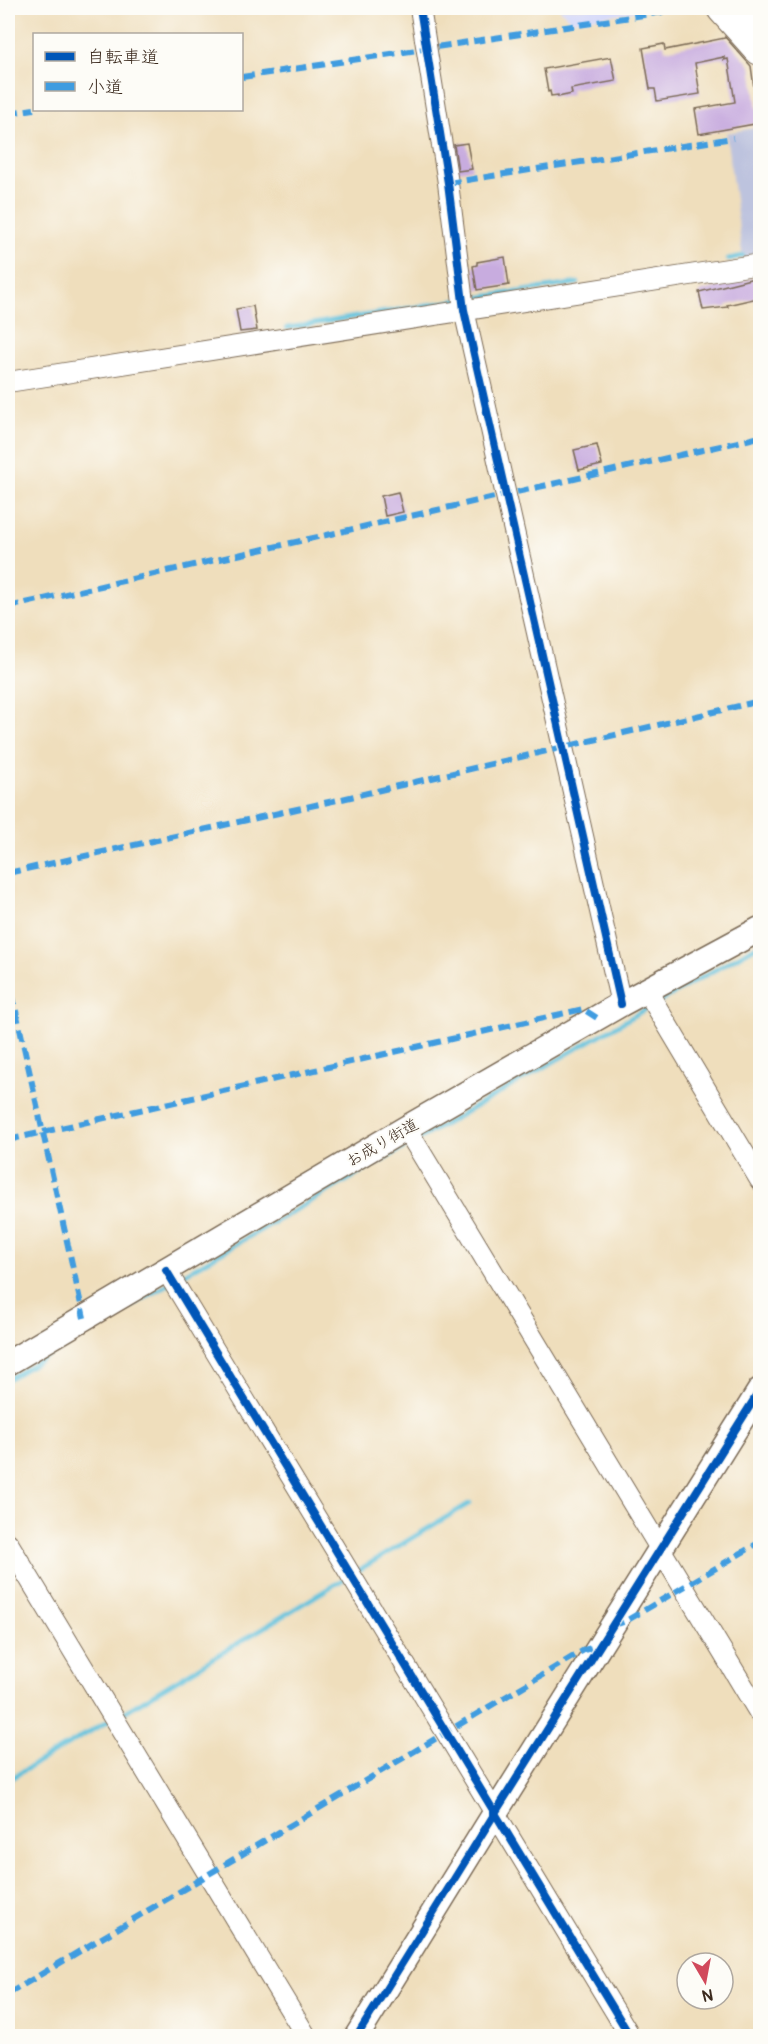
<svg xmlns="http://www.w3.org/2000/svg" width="768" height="2044" viewBox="0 0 768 2044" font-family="Pangolin,'Klee One',sans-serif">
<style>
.built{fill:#d4d8f9}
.industrial{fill:#bdc3de}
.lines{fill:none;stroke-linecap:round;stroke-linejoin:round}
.stream{stroke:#5dc0db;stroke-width:4.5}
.building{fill:#c8acdf}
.minor-casing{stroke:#7a6955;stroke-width:22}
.tertiary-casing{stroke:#7a6955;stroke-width:27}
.trunk-casing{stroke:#7a6955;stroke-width:34}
.minor{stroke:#fff;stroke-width:20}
.tertiary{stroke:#fff;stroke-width:24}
.trunk{stroke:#fff;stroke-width:32}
.quiet{stroke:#3f9ce0;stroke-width:6;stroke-dasharray:12 6;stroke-linecap:butt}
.cycleway-casing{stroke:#fdfcf7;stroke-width:11}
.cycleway{stroke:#0057b8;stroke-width:8}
.labels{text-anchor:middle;stroke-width:4.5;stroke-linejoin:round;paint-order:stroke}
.street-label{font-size:16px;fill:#3b2a1e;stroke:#fdfcf7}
</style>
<rect width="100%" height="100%" fill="#fdfcf7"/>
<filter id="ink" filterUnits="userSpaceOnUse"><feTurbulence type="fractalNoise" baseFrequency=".0167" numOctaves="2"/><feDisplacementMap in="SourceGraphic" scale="12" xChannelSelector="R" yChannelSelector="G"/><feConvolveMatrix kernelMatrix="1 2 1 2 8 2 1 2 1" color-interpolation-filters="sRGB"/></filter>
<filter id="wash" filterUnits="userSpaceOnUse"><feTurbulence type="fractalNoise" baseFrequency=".008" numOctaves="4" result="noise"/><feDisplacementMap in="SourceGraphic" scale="24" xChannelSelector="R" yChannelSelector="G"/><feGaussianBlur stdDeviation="1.35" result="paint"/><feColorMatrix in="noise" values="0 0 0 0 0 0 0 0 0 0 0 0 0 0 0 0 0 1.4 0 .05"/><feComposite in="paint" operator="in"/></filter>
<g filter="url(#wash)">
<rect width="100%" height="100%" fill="#efdebc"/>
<path class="built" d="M559,8H658L571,21Z"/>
<path class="industrial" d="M760,127V256L743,259L726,133Z"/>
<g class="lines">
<g class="stream">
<path d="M728,259L743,256"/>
<path d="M467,299L578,283"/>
<path d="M287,328L459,300"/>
<path d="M659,1002L760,944"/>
<path d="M419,1139L651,1006"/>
<path d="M177,1278L409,1145"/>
<path d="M8,1379L168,1284"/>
<path d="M354,1573L470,1503"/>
<path d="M118,1716L347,1577"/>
<path d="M8,1780L108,1721"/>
</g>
</g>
<g id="blocks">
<g class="building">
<path d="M725,37L751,66L757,109H760V123L699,134L695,109L735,102L728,59L724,60V57L695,63L700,94L657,101L655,89H650L643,48L664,44L665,50L725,38Z"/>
<path d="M611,57L616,81L571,89L572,94L558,97V95L551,96L550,91L548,92L544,69Z"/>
<path d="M467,143L472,169L458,171L454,145Z"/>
<path d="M505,257L509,285L477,290L473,266L477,265V262Z"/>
<path d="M754,278L758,298L727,305L728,307L703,310L699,292Z"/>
<path d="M253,306L257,330L240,332L236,309Z"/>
<path d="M597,445L602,465L579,470L574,450Z"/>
<path d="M398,492L403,512L385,516L381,496Z"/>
</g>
</g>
</g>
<g filter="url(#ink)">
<use href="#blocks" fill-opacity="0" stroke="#7a6955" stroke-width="1.5"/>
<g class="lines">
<defs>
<g id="minor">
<path d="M420,8L448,183L464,310L621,1004"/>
<path d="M8,382L760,264"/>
<path d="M647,991L760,1180"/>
<path d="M406,1128L760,1714"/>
<path d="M166,1270L630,2036"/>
<path d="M8,1543L306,2036"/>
</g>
<g id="tertiary">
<path d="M8,1363L406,1128L621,1004L760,929"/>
<path d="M357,2036L495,1813L760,1390"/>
</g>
<g id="trunk">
<path d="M723,8L760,49"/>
<path d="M758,8L760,10"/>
</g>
</defs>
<use href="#minor" class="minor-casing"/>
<use href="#tertiary" class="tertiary-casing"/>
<use href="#trunk" class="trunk-casing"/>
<use href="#minor" class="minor"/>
<use href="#tertiary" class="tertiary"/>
<use href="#trunk" class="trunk"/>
<g class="quiet">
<path d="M242,77L689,8"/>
<path d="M8,113L34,109"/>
<path d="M448,183L733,138"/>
<path d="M8,607L760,437"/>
<path d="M8,873L342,799L760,701"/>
<path d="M8,975L84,1318"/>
<path d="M8,1140L583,1009L597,1018"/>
<path d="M612,1626L626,1621L760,1542"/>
<path d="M8,1994L584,1650L599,1646"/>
</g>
<defs>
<g id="cycleway">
<path d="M420,8L448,183L464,310L621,1004"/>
<path d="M166,1270L630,2036"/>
<path d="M357,2036L495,1813L760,1390"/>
</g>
</defs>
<use href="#cycleway" class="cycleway-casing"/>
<use href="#cycleway" class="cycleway"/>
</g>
</g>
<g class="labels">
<g class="street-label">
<text transform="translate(382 1142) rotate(-30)" y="6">お成り街道</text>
</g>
</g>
<rect width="768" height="2044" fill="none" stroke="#fdfcf7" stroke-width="30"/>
<rect x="33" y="33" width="210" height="78" fill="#fdfcf7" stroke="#afa8a0" stroke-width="1.5"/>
<rect x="45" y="52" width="30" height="9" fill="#0057b8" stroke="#afa8a0" stroke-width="1.5"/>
<text x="87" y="63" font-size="18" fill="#3b2a1e">自転車道</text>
<rect x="45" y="82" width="30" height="9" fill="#3f9ce0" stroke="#afa8a0" stroke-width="1.5"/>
<text x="87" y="93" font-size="18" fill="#3b2a1e">小道</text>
<g transform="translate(705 1981) rotate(170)"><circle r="28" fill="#fdfcf7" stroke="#afa8a0" stroke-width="1.5"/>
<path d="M0-4.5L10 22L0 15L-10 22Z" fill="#d1495b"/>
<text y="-9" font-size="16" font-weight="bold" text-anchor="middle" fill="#3b2a1e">N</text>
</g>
</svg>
